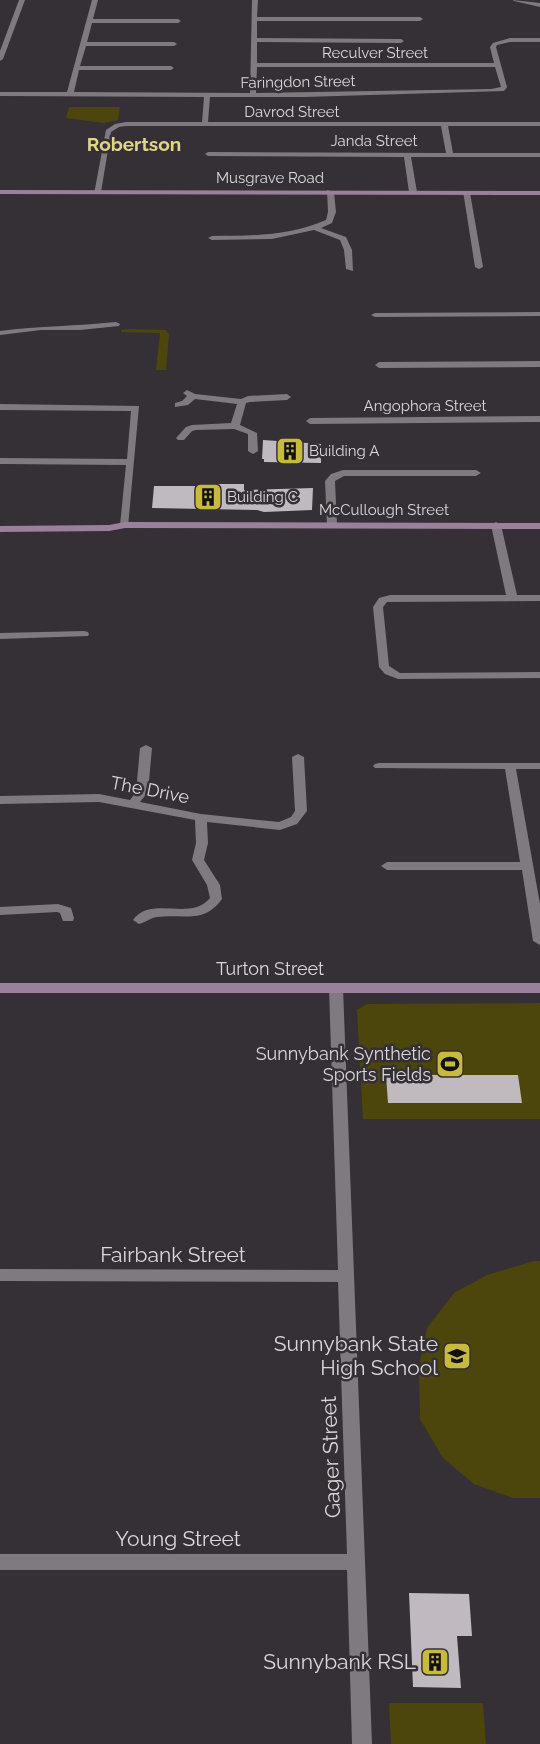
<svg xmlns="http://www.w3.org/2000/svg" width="540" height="1744" viewBox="0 0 540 1744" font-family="Raleway,sans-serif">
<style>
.green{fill:#4c460c}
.building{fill:#c0bac0}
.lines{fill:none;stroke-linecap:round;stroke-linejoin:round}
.street{fill:#7f7a7f;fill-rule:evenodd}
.secondary{fill:#9a809b;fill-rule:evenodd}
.labels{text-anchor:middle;stroke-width:5;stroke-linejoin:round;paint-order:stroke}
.far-street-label{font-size:15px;fill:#dbd8db;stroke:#343035}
.far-poi-label{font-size:15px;fill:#dbd8db;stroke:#343035;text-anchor:start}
.street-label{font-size:18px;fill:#dbd8db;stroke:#343035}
.poi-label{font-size:18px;fill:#dbd8db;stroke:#343035;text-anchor:end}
.far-district-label{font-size:19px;font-weight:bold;fill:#ded687;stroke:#343035}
.near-street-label{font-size:21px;fill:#dbd8db;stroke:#343035}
.near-poi-label{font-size:21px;fill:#dbd8db;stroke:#343035;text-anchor:end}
</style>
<rect width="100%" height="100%" fill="#343035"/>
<g class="green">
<path d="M69,107H120L118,120L104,123L66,118Z"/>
<path d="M130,329L166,330L169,335L166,370H156L160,333L121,332V330Z"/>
<path d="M540,1003V1119H363L357,1010L367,1004Z"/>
<path d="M534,1261H540V1498H513L474,1484L443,1458L420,1419L419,1367L427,1328L454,1293L487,1275Z"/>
<path d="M389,1703H483L486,1744H391Z"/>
</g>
<g class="building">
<path d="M263,440L321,444V463L264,462V459H262Z"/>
<path d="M217,484H244V490L313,488L312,510L264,512L257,510L152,508L154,486H217Z"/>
<path d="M386,1075H518L522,1103H388Z"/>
<path d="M409,1593L469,1594L472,1636H457L461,1688L413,1687Z"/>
</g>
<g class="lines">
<g class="street">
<path d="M19,0H25L3,59L0,61V51Z"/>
<path d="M92,0H98L93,19H178L181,21L178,23H92L87,42H174L177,44L174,46H86L80,66H171L174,68L171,70H79L74,92L250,93L252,0H258L257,17H420L423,19L420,21H257V38L401,39L404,41L401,43L257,42V63H494L490,47L493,43L510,38H540V42H510L497,45L496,47L507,87L504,91L304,97H210L208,122H540V126H448L453,153H540V157H411L417,192L413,194L409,192L404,157L208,156L205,154L208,152L446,153L441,126H126L119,127L111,132L101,192L94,194L106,130L115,124L126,122H202L204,97L0,96V92H67ZM257,67H495L501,87L491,89L256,93Z"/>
<path d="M513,0L540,3V7L514,1Z"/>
<path d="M327,190L334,192L336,212L332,223L321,228L346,237L352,250L353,271L346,269L344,250L340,240L314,230L272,239L212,240L208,238L212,236C251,236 289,236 326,220L328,212Z"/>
<path d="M463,191L470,193L483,267L479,269L475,267Z"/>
<path d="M540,312V316L375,317L371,315L375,313Z"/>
<path d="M116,322L120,324L119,326L80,330H41L0,335V331C39,326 77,326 116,322Z"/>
<path d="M540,361V367L379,368L375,365L379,362Z"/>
<path d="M187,390L195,394L241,399L248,396L287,394L291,397L287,400L250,402L246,403L240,425L257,433L258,451L253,454L248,451V434L234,429L196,430L192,431L184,440H178L176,438L186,427L192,425L231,423L237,404L195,399L188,405L175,407V403L182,401L187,396L183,393Z"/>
<path d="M0,404L139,406L128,527L125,528L120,525L126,465L0,464V458L127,459L131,411L0,410Z"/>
<path d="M540,416V422L310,424L306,421L310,418Z"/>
<path d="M343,470H476L481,473L476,476H344L335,481L337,525L332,528L327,525L325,481L331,474Z"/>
<path d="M496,522L501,525L517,595H540V601L387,602L383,607L389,666L400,673L540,672V678L398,679L385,674L379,667L373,607L379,598L390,595H506L491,525Z"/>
<path d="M84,631L88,632L89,634L88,636L0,639V633Z"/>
<path d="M146,745L152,748L148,792L140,802L201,814L279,822L291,817L295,811L292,757L298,754L304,757L307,811L297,824L280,830L207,822L208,843L204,860L220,885L222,899C204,924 184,914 157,917C150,918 146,922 139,924L133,920C151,895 191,922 210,898L207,885L192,860L196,843L195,820L99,802L0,804V796L99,794L130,800L136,792L140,748Z"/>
<path d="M379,763H540V769H516L540,904V945L533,941L522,870H387L381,866L387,862H520L505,769L375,768L373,766L375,764Z"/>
<path d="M58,904L71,908L74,918L73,921H63L60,913L57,912L0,915V907Z"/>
<path d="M336,983L341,985L343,988L372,1744H352L347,1570H0V1554H347L338,1282L0,1281V1269L338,1270L329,988L331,985Z"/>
</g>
<g class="secondary">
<path d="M0,190L540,191V195L0,194Z"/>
<path d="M125,522L540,523V529L125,528L109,531L0,532V526L109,525Z"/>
<rect x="0" y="983" width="540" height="10"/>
</g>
</g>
<defs>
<symbol id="building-square" viewBox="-11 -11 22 22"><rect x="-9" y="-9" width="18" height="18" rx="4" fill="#c8bb3b" stroke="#343035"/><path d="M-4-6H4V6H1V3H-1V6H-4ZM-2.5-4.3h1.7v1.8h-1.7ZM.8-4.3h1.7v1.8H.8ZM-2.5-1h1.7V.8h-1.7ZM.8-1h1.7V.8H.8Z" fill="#111"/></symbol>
<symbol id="stadium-square" viewBox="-11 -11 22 22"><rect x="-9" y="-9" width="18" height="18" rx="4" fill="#c8bb3b" stroke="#343035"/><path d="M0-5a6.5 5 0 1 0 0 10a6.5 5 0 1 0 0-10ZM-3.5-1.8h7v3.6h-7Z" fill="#111"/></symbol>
<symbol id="school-square" viewBox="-11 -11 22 22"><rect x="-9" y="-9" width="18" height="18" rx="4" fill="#c8bb3b" stroke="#343035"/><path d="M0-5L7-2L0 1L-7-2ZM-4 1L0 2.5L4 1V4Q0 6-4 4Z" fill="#111"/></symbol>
</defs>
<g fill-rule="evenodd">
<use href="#building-square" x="274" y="435" width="32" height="32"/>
<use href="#building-square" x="192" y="481" width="32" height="32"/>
<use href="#stadium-square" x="434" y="1048" width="32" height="32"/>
<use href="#school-square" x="441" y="1340" width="32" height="32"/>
<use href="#building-square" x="419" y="1646" width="32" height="32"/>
</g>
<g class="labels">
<g class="far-street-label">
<text x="375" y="58">Reculver Street</text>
<text transform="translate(298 82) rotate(-1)" y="5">Faringdon Street</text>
<text x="292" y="117">Davrod Street</text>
<text x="374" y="146">Janda Street</text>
<text x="270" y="183">Musgrave Road</text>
<text x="425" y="411">Angophora Street</text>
<text x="384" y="515">McCullough Street</text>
</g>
<g class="far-poi-label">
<text x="309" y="456">Building A</text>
<text x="227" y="502">Building C</text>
</g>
<g class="street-label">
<text transform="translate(150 790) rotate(11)" y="6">The Drive</text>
<text x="270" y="975">Turton Street</text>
</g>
<g class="poi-label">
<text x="431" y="1060">Sunnybank Synthetic<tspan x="431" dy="21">Sports Fields</tspan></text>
</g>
<g class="far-district-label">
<text x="134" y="151">Robertson</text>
</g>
<g class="near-street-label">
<text x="173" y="1262">Fairbank Street</text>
<text transform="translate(331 1457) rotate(-92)" y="7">Gager Street</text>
<text x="178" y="1546">Young Street</text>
</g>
<g class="near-poi-label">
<text x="438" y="1351">Sunnybank State<tspan x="438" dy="24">High School</tspan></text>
<text x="416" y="1669">Sunnybank RSL</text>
</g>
</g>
</svg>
